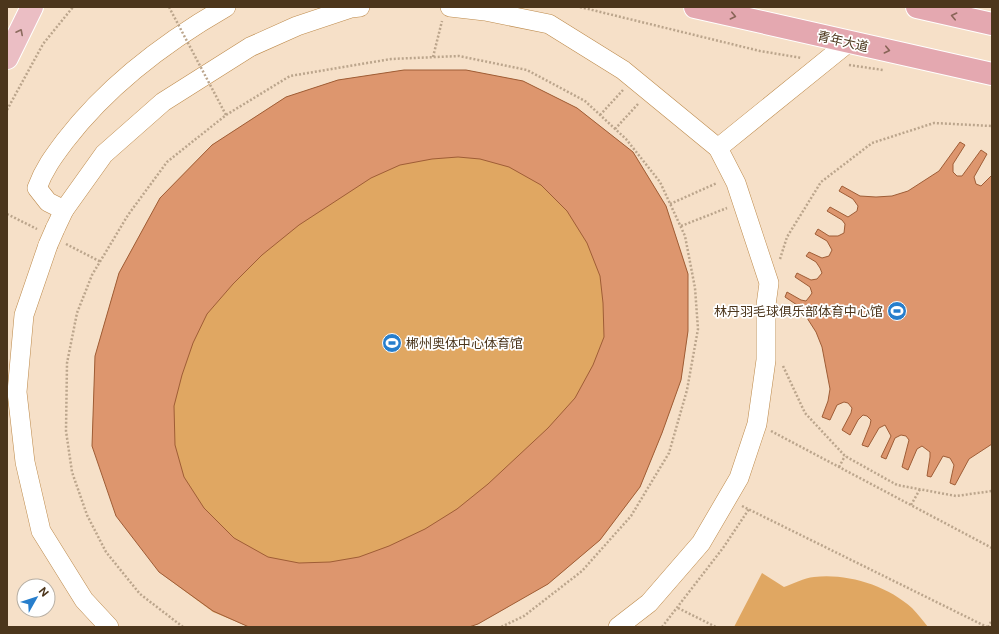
<svg xmlns="http://www.w3.org/2000/svg" width="999" height="634" viewBox="0 0 999 634" font-family="'Public Sans','Noto Sans SC',sans-serif">
<style>
.green{fill:#e0a762}
.building{fill:#dd966e;stroke:#9f5d36;fill-rule:evenodd}
.lines{fill:none;stroke-linecap:round;stroke-linejoin:round}
.minor-casing{stroke:#bd8a4b;stroke-width:20}
.primary-casing{stroke:#fff;stroke-width:24}
.trunk-casing{stroke:#fff;stroke-width:24}
.path{stroke:#bba58c;stroke-width:2.5;stroke-dasharray:2 2;stroke-linecap:butt}
.minor{stroke:#fff;stroke-width:19}
.primary{stroke:#ebbec4;stroke-width:22}
.trunk{stroke:#e4a8b0;stroke-width:22}
.minor-bridge-casing{stroke:#bd8a4b;stroke-width:20;stroke-linecap:butt}
.path-bridge{stroke:#bba58c;stroke-width:2.5;stroke-dasharray:2 2;stroke-linecap:butt}
.minor-bridge{stroke:#fff;stroke-width:19}
.oneway{stroke:#896457}
.oneway2{stroke:#8c6c5f}
.labels{text-anchor:middle;stroke-width:3.5;stroke-linejoin:round;paint-order:stroke}
.street-label{font-size:13px;fill:#4c361c;stroke:#fff}
.poi-label{font-size:13px;fill:#4c361c;stroke:#fff;text-anchor:end}
</style>
<rect width="100%" height="100%" fill="#f6e0c8"/>
<g class="green">
<path d="M404,70H466L523,81L577,108L633,152L666,206L688,274V331L681,380L662,433L640,487L600,540L548,584L478,624L469,627H249L213,612L159,572L92,446L95,356L119,273L160,198L212,145L286,97L338,80Z"/>
<path d="M762,573L784,587C793,584 804,578 814,577C846,573 887,585 912,608C918,614 923,621 928,627H734Z"/>
</g>
<g class="building">
<path d="M404,70H466L523,81L577,108L633,152L666,206L688,274V331L681,380L662,433L640,487L600,540L548,584L478,624L469,627H249L213,611L159,572L116,516L92,446L95,356L119,273L160,198L212,145L286,97L338,80ZM458,157L480,159L509,167L541,185L567,211L587,243L600,276L603,303L604,337L593,365L575,398L548,428L488,484L457,509L425,529L389,546L359,557L330,562L299,563L268,557L234,538L204,508L184,477L175,445L174,406L182,375L193,343L207,314L233,284L262,255L299,225L371,178L400,165L432,159Z"/>
<path d="M960,142L965,145L953,164V172L957,176H962L981,150L987,154L974,177L976,184L981,186L992,175V444L969,459L955,485L950,483L954,465L950,458L943,456L931,477L927,476L930,457V452L922,446L917,449L908,470L902,467L909,440L906,436L901,435L895,438L886,459L881,457L891,436L885,425L879,428L868,447L862,445L870,425L871,420L867,416L863,415L858,420L850,435L842,430L851,413L852,408L848,403L844,402L837,405L830,420L822,417L828,401L830,389L822,347L816,332L800,307L785,297L787,292L801,300L806,301L810,296L812,293L810,287L795,277L797,273L811,280L817,279L822,273L820,268L816,262L806,256L809,252L822,258L829,256L832,250L827,241L815,234L818,229L829,236H838L844,233L845,224L842,220L827,211L830,207L848,217L857,211L858,206L853,199L839,191L842,186L860,196L876,197L892,196L908,191L939,171Z"/>
</g>
<g class="lines">
<defs>
<g id="minor">
<path d="M450,7L485,11L549,24L623,70L718,148"/>
<path d="M64,210L48,202L37,188C44,169 53,157 65,141C108,85 165,42 226,7"/>
<path d="M55,229L64,210L104,154L163,102L250,47L297,26L351,8L360,7"/>
<path d="M48,245L24,315L17,392L25,462L41,531L84,600L109,627"/>
<path d="M618,627L649,603L701,543L739,478L757,424L766,360V305L769,283L736,183L718,148L849,42"/>
</g>
<path id="primary" d="M7,58L32,7"/>
<g id="trunk">
<path d="M695,7L992,74"/>
<path d="M917,7L992,24"/>
</g>
</defs>
<use href="#minor" class="minor-casing"/>
<use href="#primary" class="primary-casing"/>
<use href="#trunk" class="trunk-casing"/>
<g class="path">
<path d="M580,7L760,51L802,58"/>
<path d="M433,57L442,21"/>
<path d="M849,65L883,70"/>
<path d="M7,110L43,44L73,7"/>
<path d="M600,115L623,90"/>
<path d="M615,129L638,104"/>
<path d="M670,204L717,183"/>
<path d="M7,214L37,229"/>
<path d="M681,226L727,208"/>
<path d="M66,244L101,262"/>
<path d="M780,259L787,237L821,182L872,143L934,123L992,126"/>
<path d="M783,366L805,413L845,456L897,485L956,496L992,491"/>
<path d="M771,431L992,548"/>
<path d="M839,467L845,456"/>
<path d="M911,505L920,489"/>
<path d="M742,506L987,627"/>
<path d="M678,608L716,627"/>
<path d="M183,627L140,594L106,552L87,515L72,472L66,431L67,363L77,313L92,275L128,215L167,162L226,115L290,76L391,59L459,56L527,70L585,101L626,139L660,182L685,236L695,288L698,329L687,390L669,453L631,516L582,571L524,616L501,627"/>
<path d="M662,627L723,548L749,509"/>
<path d="M988,627L992,620"/>
</g>
<use href="#minor" class="minor"/>
<use href="#primary" class="primary"/>
<use href="#trunk" class="trunk"/>
<defs>
<path id="minor-bridge" d="M48,245L55,229"/>
</defs>
<use href="#minor-bridge" class="minor-bridge-casing"/>
<path class="path-bridge" d="M169,7L226,115"/>
<use href="#minor-bridge" class="minor-bridge"/>
</g>
<defs><path id="oneway-chevron" d="M-2-3.5L2.5 0L-2 3.5" fill="none" stroke-width="1.6" stroke-linecap="round" stroke-linejoin="round"/></defs>
<g class="oneway">
<use href="#oneway-chevron" transform="translate(733 16) rotate(13)"/>
<use href="#oneway-chevron" transform="translate(954 16) rotate(-167)"/>
<use href="#oneway-chevron" transform="translate(887 50) rotate(13)"/>
</g>
<use class="oneway2" href="#oneway-chevron" transform="translate(20 32) rotate(-63)"/>
<defs>
<symbol id="stadium-disc" viewBox="-11 -11 22 22"><circle r="9.5" fill="#277ecc" stroke="#fff"/><path d="M0-5a6.5 5 0 1 0 0 10a6.5 5 0 1 0 0-10ZM-3.5-1.8h7v3.6h-7Z" fill="#fff"/></symbol>
</defs>
<g fill-rule="evenodd">
<use href="#stadium-disc" x="886" y="300" width="22" height="22"/>
<use href="#stadium-disc" x="381" y="332" width="22" height="22"/>
</g>
<g class="labels">
<g class="street-label">
<text transform="translate(843 41) rotate(13)" y="5">青年大道</text>
</g>
<g class="poi-label">
<text x="883" y="316">林丹羽毛球俱乐部体育中心馆</text>
<text x="406" y="348" text-anchor="start">郴州奥体中心体育馆</text>
</g>
</g>
<rect width="999" height="634" fill="none" stroke="#4c361c" stroke-width="16"/>
<g transform="translate(36 598) rotate(51)"><circle r="19" fill="#ffffff" stroke="#b7afa4"/>
<path d="M0-3L7 15L0 10L-7 15Z" fill="#277ecc"/>
<text y="-6" font-size="11" font-weight="bold" text-anchor="middle" fill="#4c361c">N</text>
</g>
</svg>
